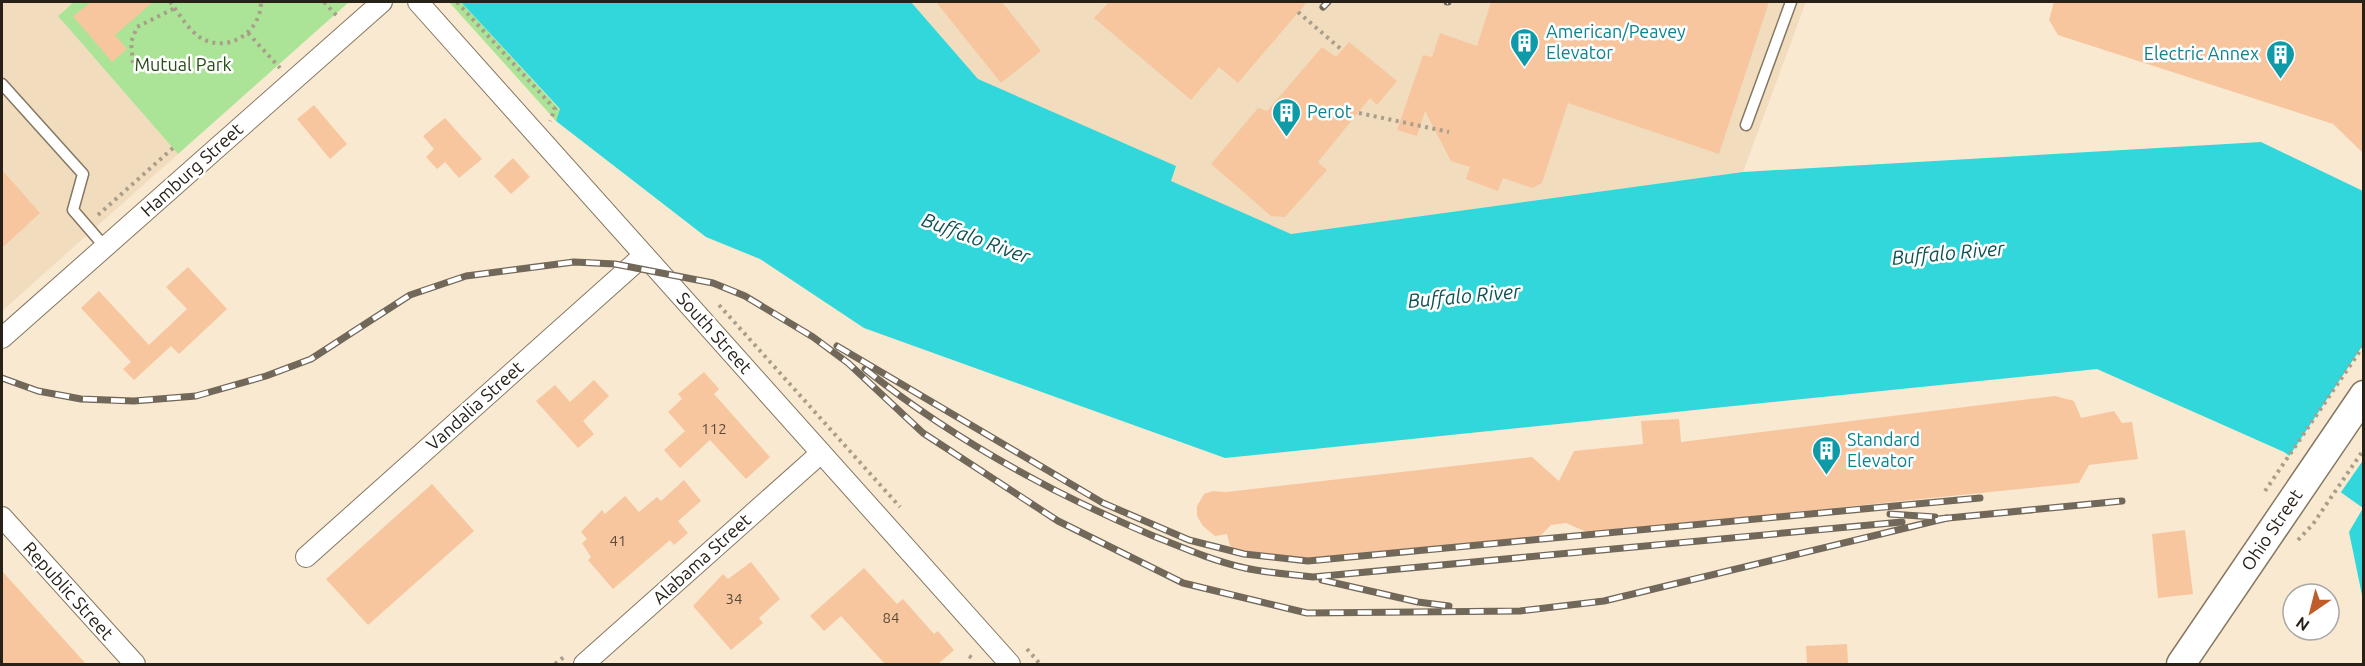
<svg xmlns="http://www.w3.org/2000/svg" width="2365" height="666" viewBox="0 0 2365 666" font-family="Ubuntu,sans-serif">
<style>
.built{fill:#f1ddbe}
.green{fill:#abe496}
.water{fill:#31d7da}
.pier{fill:#f9e9d1}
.building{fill:#f7c69e}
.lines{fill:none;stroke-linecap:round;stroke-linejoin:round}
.lane-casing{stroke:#857761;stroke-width:13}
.street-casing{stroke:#857761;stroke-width:22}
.secondary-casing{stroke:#857761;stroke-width:31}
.path{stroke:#a99d8b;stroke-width:4;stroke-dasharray:3 4.5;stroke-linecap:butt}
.lane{stroke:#fff;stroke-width:10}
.street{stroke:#fff;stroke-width:20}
.secondary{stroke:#fff;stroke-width:28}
.rail-casing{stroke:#71685a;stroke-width:7}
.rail{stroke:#fff;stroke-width:4.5;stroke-dasharray:14;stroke-linecap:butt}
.labels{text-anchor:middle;stroke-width:5;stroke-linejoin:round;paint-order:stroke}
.number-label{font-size:15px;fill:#5b4a3a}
.culture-label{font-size:18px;fill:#0d838f;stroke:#fff;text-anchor:start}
.park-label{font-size:18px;fill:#264d16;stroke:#fff}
.street-label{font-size:18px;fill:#272118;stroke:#fff}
.water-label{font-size:20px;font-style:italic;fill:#0f5254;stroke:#fff}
</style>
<rect width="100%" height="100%" fill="#f9e9d1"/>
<g class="built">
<path d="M2,2H74L58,16L178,154L2,311Z"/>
<path d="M911,2H1806L1743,172L1291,234L1170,181L1175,166L978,79Z"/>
</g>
<g class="green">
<path d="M74,2H349L178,154L58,16Z"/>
<path d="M449,2H461L560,110L556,121Z"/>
</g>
<path class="water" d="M461,2H911L978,79L1176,166L1171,181L1291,234L1743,172L2261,142L2363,191V600L2349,532L2363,508L2284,452L2097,369L1225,458L864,328L760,259L706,237L556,121L560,109Z"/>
<path class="pier" d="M2363,345L2364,459L2339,495L2288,458Z"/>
<g class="building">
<path d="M91,2H153L115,35L127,49L112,62L73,16Z"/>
<path d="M936,2H1002L1041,51L1001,83Z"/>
<path d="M1109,2H1307L1238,83L1219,67L1191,100L1094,18Z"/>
<path d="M1491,2H1769L1719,154L1568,103L1542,183L1532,188L1503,178L1498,191L1466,179L1470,167L1451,161L1425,111L1417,136L1397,130L1423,55L1432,57L1440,33L1477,46Z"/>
<path d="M2054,2H2364V154L2333,124L2058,35L2049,20Z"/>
<path d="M1349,42L1397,81L1377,105L1370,98L1318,162L1327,170L1285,217L1271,216L1211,164L1258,108L1267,111L1322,47L1336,57Z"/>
<path d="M314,105L347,144L330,159L297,119Z"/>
<path d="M445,118L482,159L459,178L445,162L437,169L426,157L434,149L423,136Z"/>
<path d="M513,158L530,177L511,194L494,176Z"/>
<path d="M2,170L40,213L2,248Z"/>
<path d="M188,267L227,309L179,354L171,346L134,380L123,369L131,362L81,308L99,291L149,345L187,309L166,287Z"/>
<path d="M704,372L719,389L714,394L770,457L746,479L710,440L680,468L664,450L685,431L668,412L682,399L678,394Z"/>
<path d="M594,380L609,396L583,421L594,434L578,448L536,401L555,385L570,402Z"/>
<path d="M2055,396L2074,401L2081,418L2114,411L2122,423L2132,422L2138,459L2089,465L2079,483L1589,533L1566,523L1551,525L1538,538L1312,559L1240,551L1230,546L1227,534L1215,536L1203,526L1197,516V506L1204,494L1213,491L1226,492L1532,457L1559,481L1574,451L1643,444L1641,421L1679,419L1681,442Z"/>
<path d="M684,480L701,501L678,521L688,533L674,545L670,540L613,589L588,560L591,557L582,543L587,539L581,532L602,510L605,514L625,496L639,512L657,497L661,501Z"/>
<path d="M432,484L474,531L368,625L326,579Z"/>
<path d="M2185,530L2193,594L2158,598L2152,534Z"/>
<path d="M751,562L780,599L759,618L763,623L731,650L693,606L723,574L728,579Z"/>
<path d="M864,568L897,604L903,599L934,634L938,631L954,650L938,664H885L841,616L824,631L810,616Z"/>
<path d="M2,571L86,664H2Z"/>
<path d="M1847,644L1848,664H1807L1806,646Z"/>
</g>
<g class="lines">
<defs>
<g id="lane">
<path d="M2,84L83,174L73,210L105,247"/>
<path d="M1746,125L1791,2"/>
</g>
<g id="street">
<path d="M418,2L1010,664"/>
<path d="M2,338L382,2"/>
<path d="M2,517L135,664"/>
<path d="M306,557L644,255"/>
<path d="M584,664L821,453"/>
</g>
<path id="secondary" d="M2181,664L2364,395"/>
</defs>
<use href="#lane" class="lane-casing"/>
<use href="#street" class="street-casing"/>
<use href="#secondary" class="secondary-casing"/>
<g class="path">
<path d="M170,2C179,13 188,30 201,38C228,54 261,32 261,2"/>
<path d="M324,2L337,16"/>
<path d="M457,2L555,109L550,121"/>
<path d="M1298,12L1342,50"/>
<path d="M248,33L280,68"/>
<path d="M133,63L131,42L137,27L175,8"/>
<path d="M1359,113L1449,132"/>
<path d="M98,215L173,148"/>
<path d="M719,305L900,507"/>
<path d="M2265,491L2364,345"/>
<path d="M2298,540L2313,524L2364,449"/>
<path d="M1027,649L1040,664"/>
<path d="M969,656L972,658"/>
<path d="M555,664L565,656"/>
</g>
<use href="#lane" class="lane"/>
<use href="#street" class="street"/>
<use href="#secondary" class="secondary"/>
<defs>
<g id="rail">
<path d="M1447,2H1448"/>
<path d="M1323,7L1328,2"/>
<path d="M837,346L1103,503L1189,540L1244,554L1308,561L1980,498"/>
<path d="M865,369C951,438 1050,492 1151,535C1181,547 1213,561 1245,568C1267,573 1290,574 1313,577L1902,522"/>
<path d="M2,378L38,391L81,399L134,401L196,396L266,376L311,359L410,295L466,276L574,262L615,264L713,283L745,296L813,337L848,363L923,433L1058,521L1183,583L1307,613L1520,611L1604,601L1947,518"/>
<path d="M1890,514L1935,517"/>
<path d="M1938,519L2122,501"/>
<path d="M1322,580L1418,602L1449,606"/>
</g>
</defs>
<use href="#rail" class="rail-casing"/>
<use href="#rail" class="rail"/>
</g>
<defs>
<symbol id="building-pin" viewBox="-11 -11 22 30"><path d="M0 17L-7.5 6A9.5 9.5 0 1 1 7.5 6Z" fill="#0f9aa8" stroke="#fff"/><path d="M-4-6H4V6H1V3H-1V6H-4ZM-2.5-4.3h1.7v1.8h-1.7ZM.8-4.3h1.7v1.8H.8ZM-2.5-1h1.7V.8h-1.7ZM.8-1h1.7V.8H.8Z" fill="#fff"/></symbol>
</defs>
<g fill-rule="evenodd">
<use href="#building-pin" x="1508" y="26" width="33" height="45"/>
<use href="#building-pin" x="2264" y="38" width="33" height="45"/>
<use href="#building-pin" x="1270" y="96" width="33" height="45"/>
<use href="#building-pin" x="1810" y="434" width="33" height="45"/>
</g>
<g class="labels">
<g class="number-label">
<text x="714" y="434">112</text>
<text x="618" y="546">41</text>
<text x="734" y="604">34</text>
<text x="891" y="623">84</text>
</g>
<g class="culture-label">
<text x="1546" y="38">American/Peavey<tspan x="1546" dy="21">Elevator</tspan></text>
<text x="2259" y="60" text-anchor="end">Electric Annex</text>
<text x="1307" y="118">Perot</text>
<text x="1847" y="446">Standard<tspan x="1847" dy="21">Elevator</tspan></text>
</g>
<g class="park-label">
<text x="183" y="71">Mutual Park</text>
</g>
<g class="street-label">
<text transform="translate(192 170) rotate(-42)" y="6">Hamburg Street</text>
<text transform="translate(714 333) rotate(48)" y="6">South Street</text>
<text transform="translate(475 406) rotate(-42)" y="6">Vandalia Street</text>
<text transform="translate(2272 530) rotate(-56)" y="6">Ohio Street</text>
<text transform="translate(702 559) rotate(-42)" y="6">Alabama Street</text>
<text transform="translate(68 591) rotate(48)" y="6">Republic Street</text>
</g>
<g class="water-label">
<text transform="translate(976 238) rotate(20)" y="7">Buffalo River</text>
<text transform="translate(1948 253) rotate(-5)" y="7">Buffalo River</text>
<text transform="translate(1464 296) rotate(-5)" y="7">Buffalo River</text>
</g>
</g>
<rect width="2365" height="666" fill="none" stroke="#272118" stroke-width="6"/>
<g transform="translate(2311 612) rotate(215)"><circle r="28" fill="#ffffff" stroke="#a9a6a3" stroke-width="1.5"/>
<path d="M0-4.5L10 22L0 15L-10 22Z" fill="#c05b2a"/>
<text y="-9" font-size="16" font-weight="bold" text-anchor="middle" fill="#272118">N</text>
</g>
</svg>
